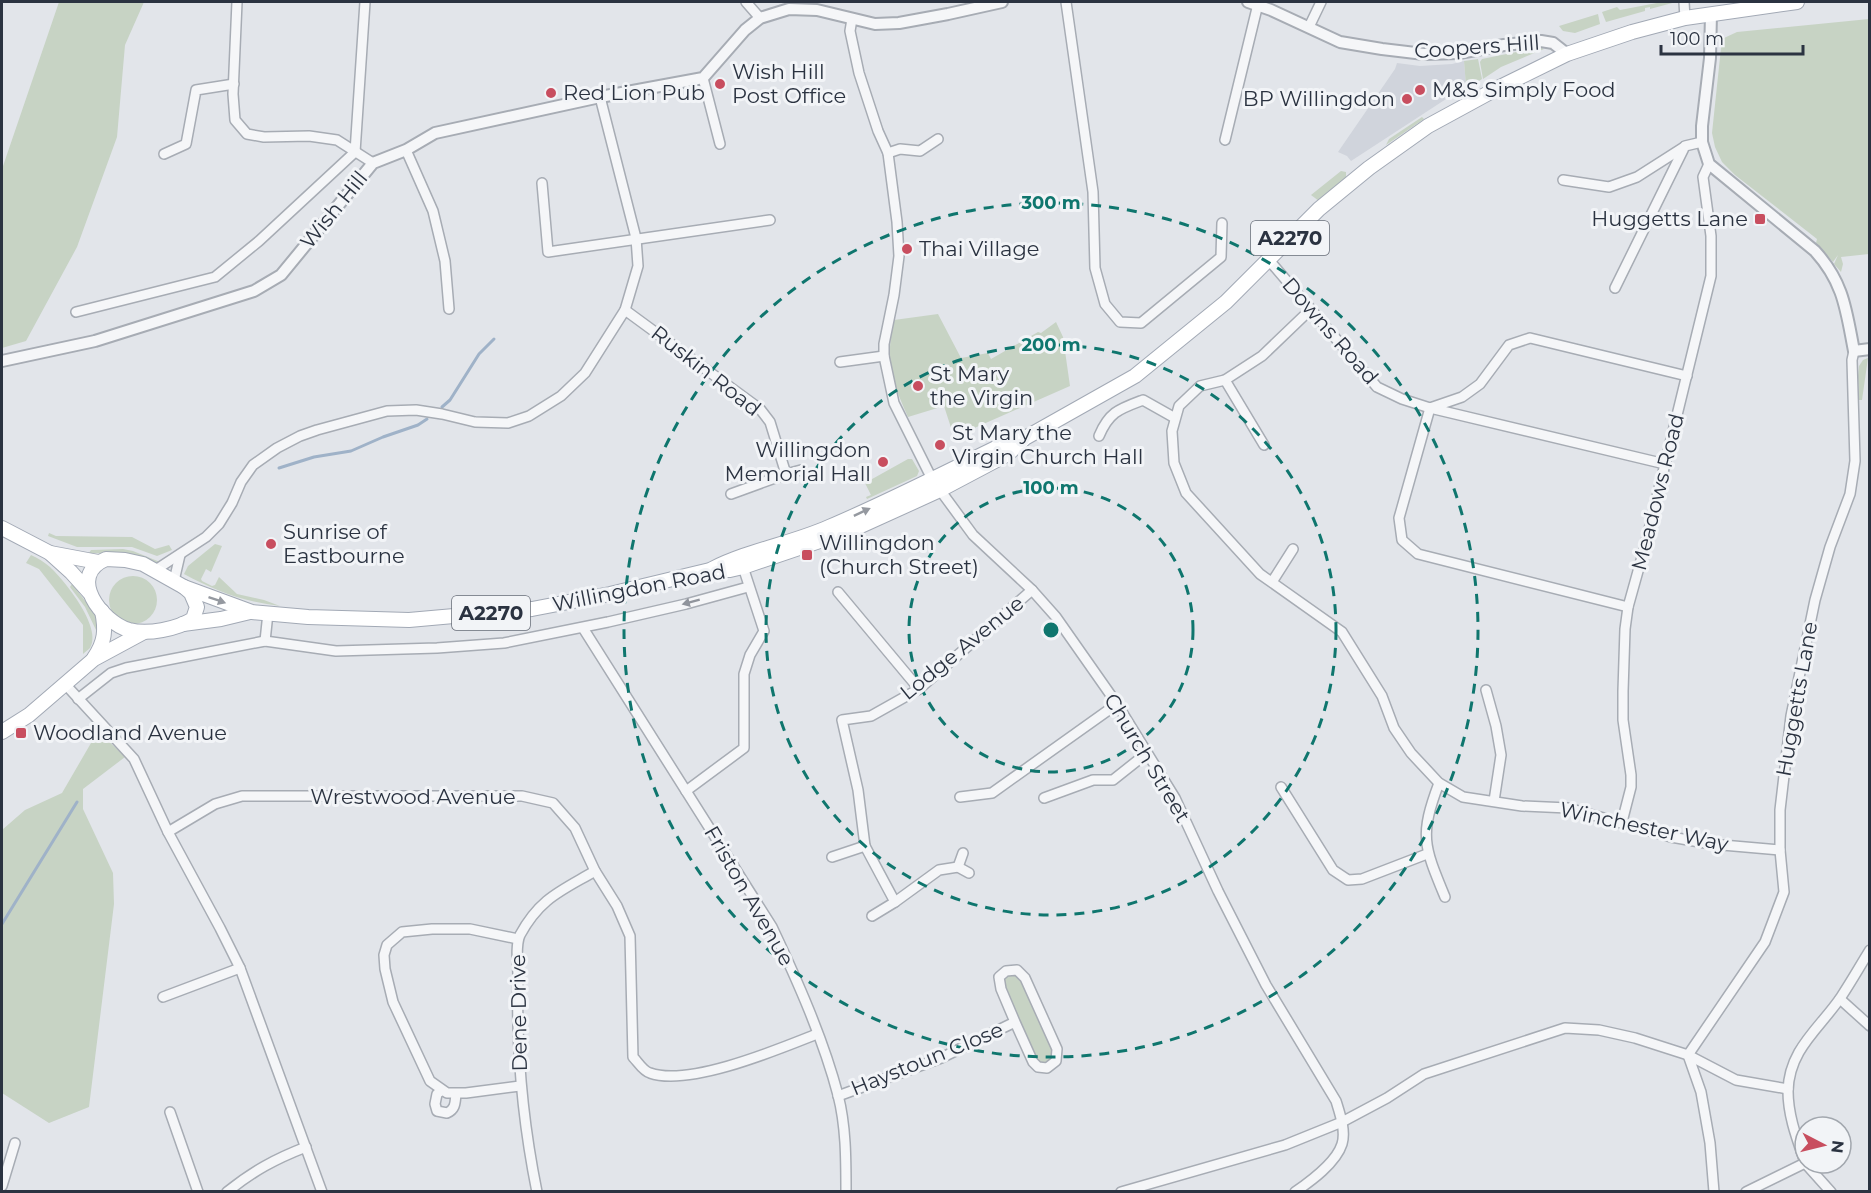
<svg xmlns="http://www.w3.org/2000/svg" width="1871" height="1193" viewBox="0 0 1871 1193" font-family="Montserrat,sans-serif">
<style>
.built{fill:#d0d4dc}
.green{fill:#c7d3c4}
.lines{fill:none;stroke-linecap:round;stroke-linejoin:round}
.stream{stroke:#9fb2c8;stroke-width:3}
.minor-casing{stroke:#a7acb4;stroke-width:12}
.tertiary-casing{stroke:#a7acb4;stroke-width:14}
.primary-casing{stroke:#a2a9b5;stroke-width:16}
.minor{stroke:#f5f6f8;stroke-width:9}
.tertiary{stroke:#f5f6f8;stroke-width:10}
.primary{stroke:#fff;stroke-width:14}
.oneway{fill:#9599a0}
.oneway2{fill:#90949c}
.ring{fill:none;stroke:#0f766e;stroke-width:3;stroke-dasharray:10 8}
.poi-dot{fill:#c84e5f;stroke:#f2f4f7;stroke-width:2}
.labels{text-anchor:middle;stroke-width:6;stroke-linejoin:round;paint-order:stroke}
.shield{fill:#f2f4f7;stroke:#676d78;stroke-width:1.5}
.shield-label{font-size:20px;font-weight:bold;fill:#2b3341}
.street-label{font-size:21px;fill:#2b3341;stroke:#f2f4f7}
.poi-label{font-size:21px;fill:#2b3341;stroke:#f2f4f7;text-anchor:start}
.centre{fill:#0f766e;stroke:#f2f4f7;stroke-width:3}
.ring-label{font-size:18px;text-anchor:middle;font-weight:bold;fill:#0f766e;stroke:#f2f4f7;stroke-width:6;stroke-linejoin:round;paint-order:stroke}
</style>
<rect width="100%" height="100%" fill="#e2e5ea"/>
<path class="built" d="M1464,61L1466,86L1351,161L1347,156L1338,152L1395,69L1397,63L1420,66L1452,64Z"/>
<g class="green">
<path d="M59,2H144L125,45L117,137L77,247L26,341L2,348V169Z"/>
<path d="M1662,2H1676L1650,9V7L1645,8V11L1606,22L1602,12L1617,7L1620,10Z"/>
<path d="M1598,14L1600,24L1575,33L1563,31L1559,26Z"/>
<path d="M1869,19V254L1841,257L1843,264L1841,272L1834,264L1838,255L1833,262L1816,243L1817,239L1735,175L1722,162L1715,147L1712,133L1721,48L1724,38L1737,32Z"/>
<path d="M1540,47L1544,49L1501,67L1483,79L1480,62L1482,59Z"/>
<path d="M1478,59L1482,79L1464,90L1462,89L1466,86L1464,61Z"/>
<path d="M1422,117L1424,119L1386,145L1389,139Z"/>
<path d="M1341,171L1346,172V177L1319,201L1311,195Z"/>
<path d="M938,314L961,358L988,353L991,359L1038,332L1041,333L1056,322L1063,337L1070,386L954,437L944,406L908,417C891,379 885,362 894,320Z"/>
<path d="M1868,358L1862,400H1859L1858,376L1859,366L1863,360Z"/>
<path d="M908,459H912L919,471L917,476L867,499L866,497L871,495L865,483Z"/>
<path d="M49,533L56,536L132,537L155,549L169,545L172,550L157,556L132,547H77L48,536Z"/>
<path d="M215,544L222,546L211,572L206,569L201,579L202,581L212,586L215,585L219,577L237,594L264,600L280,606C245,602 215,591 184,574L188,566Z"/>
<path d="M123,549L133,551L160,562H155L133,554L89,553L91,550Z"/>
<path d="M31,555C38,558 44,562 50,567C65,581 103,628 90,648C88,650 85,652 83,654V625L39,569L26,563Z"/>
<circle cx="133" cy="600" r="24"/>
<path d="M72,584L94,612L99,630H96L85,607L70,587Z"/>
<path d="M98,731L125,757L83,789V809L113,873L114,904L89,1107L49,1123L2,1093V830L25,810L62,793Z"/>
<path d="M1017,970L1057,1049L1056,1061L1038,1067L999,977Z"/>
</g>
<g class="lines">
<g class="stream">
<path d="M442,407L450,400L479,354L494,339"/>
<path d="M279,468L314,457L351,451L383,437L418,425L427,419"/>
<path d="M2,924L77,802"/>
</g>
<defs>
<g id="minor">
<path d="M237,2L233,94L235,120L247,134L264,137L309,136L337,140L373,163"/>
<path d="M746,2L760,18"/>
<path d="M1066,2L1093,192L1095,268L1105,304L1120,322L1141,323L1221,257L1222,223"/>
<path d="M1684,2L1685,18"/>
<path d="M852,19L850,31L859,73L878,131L888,153L897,222L899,256L894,295L884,344V356L894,403L932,479"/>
<path d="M1309,27L1321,2"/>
<path d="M703,78L720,144"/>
<path d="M1225,140L1258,4"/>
<path d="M406,150L433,211L445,261L449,309"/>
<path d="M888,153L900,149L920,151L938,139"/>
<path d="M164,154L186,144L196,90L234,84"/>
<path d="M1563,180L1609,187L1637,177L1684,147"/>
<path d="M542,183L548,252L770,220"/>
<path d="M1268,259L1377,387L1402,399L1430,408L1462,397L1480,384L1509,345L1530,338L1687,376"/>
<path d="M1615,288L1685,146L1702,142"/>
<path d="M625,310L760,409L770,422L786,474L731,494"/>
<path d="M1310,310L1262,356L1225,380L1200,386L1179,406L1172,431L1174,463L1186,493L1260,574L1342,632L1382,696L1394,728L1411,753L1439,783L1463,797L1522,806L1568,808L1671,837L1711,844L1780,850"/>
<path d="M76,312L215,277L259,241L355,152L365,2"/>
<path d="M840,362L884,356"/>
<path d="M1225,380L1264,445"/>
<path d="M1099,436C1109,412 1119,409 1143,400L1175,418"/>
<path d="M786,474L801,470"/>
<path d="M940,490L973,535L1032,590L1056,617L1117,704L1175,798L1218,891L1266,985L1336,1101C1340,1114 1346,1131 1342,1144C1336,1163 1311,1181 1295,1192"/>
<path d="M154,571L206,537L219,524L232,503L241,482L253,465L277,448L300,436L317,430L387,411L416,410L442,414L475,422L508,423L529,416L561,396L585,373L625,310L638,266L636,238L600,97"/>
<path d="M174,581L180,555"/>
<path d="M1272,582L1293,549"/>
<path d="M838,592L919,689"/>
<path d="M1628,607L1418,554L1402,540L1399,518L1430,408L1665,464"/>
<path d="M583,628L772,927C797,980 823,1038 838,1095C846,1126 846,1159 846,1192"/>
<path d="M265,641L268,613"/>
<path d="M65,684L134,759L168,832L220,928L240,968L322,1192"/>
<path d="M1486,690L1496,726L1501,755L1494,801"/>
<path d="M78,699L111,673L126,668L265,641L336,651L437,648L504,643L608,622L686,604L748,587"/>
<path d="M1439,783C1419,836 1424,846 1445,897"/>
<path d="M1281,787L1333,870L1348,880L1362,879L1427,854"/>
<path d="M686,791L744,748V674L750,655L764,631L743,567"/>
<path d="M960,797L992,793L1117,704"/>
<path d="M1044,798L1093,780H1113L1147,753"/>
<path d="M1622,822L1631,787V775L1623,720V691L1625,629L1628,607L1645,546L1711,276V236L1703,177L1709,164"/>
<path d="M168,832L215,804L242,796H522L553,803L575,828L595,871L617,906L630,936L633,1057C638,1062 643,1071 650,1073C689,1087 779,1049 817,1034"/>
<path d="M865,846L895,902"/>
<path d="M832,857L865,846L858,790L842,720L871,716L919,689L1032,590"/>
<path d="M958,867L963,853"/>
<path d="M872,916L895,902L939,870L958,867L969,873"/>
<path d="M518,939L470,929H432L402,932L387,945L384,955L385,969L393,1002L430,1081L447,1093H466L520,1086"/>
<path d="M163,997L240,968"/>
<path d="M1840,999L1870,1026"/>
<path d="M1688,1055L1765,942L1784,892L1780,850V810L1791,716L1815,600L1830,547L1850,494L1855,461L1852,360L1854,351"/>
<path d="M1688,1055L1701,1092L1710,1143L1714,1192"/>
<path d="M441,1091L437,1094L435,1104L437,1111L447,1113C456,1109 455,1102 456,1094"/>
<path d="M838,1096L941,1058L1015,1022L1001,989L999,977L1006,971L1017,970L1025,978L1057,1049L1056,1061L1047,1068L1038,1067L1033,1062L1015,1022"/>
<path d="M170,1112L198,1192"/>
<path d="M1805,1162C1797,1139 1788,1116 1788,1091C1789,1049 1820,1028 1841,997C1851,982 1860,966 1870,950"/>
<path d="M1805,1163L1831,1192"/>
<path d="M2,1186L15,1143"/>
<path d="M227,1192C253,1171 275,1159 306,1147"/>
<path d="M537,1192C522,1118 516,1051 518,976C518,965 515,946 520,935C540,898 561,891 595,871"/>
<path d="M1121,1192L1285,1145L1342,1122L1387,1098L1424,1074L1565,1028L1599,1030L1635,1038L1688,1055L1736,1080L1788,1089"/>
<path d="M1746,1192L1805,1163"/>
</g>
<g id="tertiary">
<path d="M1248,2L1271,10L1340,42L1382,49L1424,54L1459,53L1504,45L1541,41L1553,43L1567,54"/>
<path d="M1711,14L1710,58L1702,126V142L1709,164L1815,251C1844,283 1846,310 1854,351L1870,349"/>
<path d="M2,361L95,341L254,291L281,275L373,163L406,150L435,133L600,97L703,78L745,30L760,18L789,9L817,10L875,24L899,23L948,14L1002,2"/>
</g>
<g id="primary">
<path d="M2,528L50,553L71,572L89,592"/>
<path d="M50,553L98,562"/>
<path d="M106,559L125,560L143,564L184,587L191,593L197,607L193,619C177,629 148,635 129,630C102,622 66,576 106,559Z"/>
<path d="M712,569C749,550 791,544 829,527C888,502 946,472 1004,444L1023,439"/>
<path d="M184,587L252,612L308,617L409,620L532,609L610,594L710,570H730L743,567L852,530L940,490L1008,454L1025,438L1135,376L1226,302L1319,209L1369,168L1428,126L1496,89L1567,54L1632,32L1685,18L1797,2"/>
<path d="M183,624L221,619L250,612"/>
<path d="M94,658C105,642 106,630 102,611"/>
<path d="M2,732L29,715L94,659L144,632"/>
</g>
</defs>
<use href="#minor" class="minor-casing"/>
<use href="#tertiary" class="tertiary-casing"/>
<use href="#primary" class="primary-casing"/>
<use href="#minor" class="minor"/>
<use href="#tertiary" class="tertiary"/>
<use href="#primary" class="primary"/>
</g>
<defs><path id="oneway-solid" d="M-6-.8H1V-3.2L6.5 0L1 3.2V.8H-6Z" transform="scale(1.5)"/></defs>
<g class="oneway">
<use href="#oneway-solid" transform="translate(862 512) rotate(-25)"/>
<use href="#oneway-solid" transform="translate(217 600) rotate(19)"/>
</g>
<use class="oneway2" href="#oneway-solid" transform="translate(691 602) rotate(165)"/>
<g class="ring">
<circle cx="1051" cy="630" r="142"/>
<circle cx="1051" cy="630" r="285"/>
<circle cx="1051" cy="630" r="427"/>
</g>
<g class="poi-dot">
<circle cx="720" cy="84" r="6"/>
<circle cx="1420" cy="90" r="6"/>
<circle cx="551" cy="93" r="6"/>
<circle cx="1407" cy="99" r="6"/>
<rect x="1754" y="213" width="12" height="12" rx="3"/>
<circle cx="907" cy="249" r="6"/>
<circle cx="918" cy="386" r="6"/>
<circle cx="940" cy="445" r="6"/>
<circle cx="883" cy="462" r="6"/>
<circle cx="271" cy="544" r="6"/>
<rect x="801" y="549" width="12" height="12" rx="3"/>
<rect x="15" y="727" width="12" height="12" rx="3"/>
</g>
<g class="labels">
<g class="shield">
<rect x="1251" y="221" width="78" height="34" rx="4.5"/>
<rect x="452" y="596" width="78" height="34" rx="4.5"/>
</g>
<g class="shield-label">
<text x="1290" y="245">A2270</text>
<text x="491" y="620">A2270</text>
</g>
<g class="street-label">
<text transform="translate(1477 47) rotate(-4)" y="7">Coopers Hill</text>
<text transform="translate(334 210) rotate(-51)" y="7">Wish Hill</text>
<text transform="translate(1330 331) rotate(49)" y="7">Downs Road</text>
<text transform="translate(706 371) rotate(38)" y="7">Ruskin Road</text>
<text transform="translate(1658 492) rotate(-76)" y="7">Meadows Road</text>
<text transform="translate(639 588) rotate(-11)" y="7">Willingdon Road</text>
<text transform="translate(962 648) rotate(-39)" y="7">Lodge Avenue</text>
<text transform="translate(1797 699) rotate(-80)" y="7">Huggetts Lane</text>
<text transform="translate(1147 758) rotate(59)" y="7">Church Street</text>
<text x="413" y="804">Wrestwood Avenue</text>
<text transform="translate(1644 827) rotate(12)" y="7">Winchester Way</text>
<text transform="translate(749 896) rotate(60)" y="7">Friston Avenue</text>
<text transform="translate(519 1013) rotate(-91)" y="7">Dene Drive</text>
<text transform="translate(927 1059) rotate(-22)" y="7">Haystoun Close</text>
</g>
<g class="poi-label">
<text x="732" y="79">Wish Hill<tspan x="732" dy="24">Post Office</tspan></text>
<text x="1432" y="97">M&amp;S Simply Food</text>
<text x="563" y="100">Red Lion Pub</text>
<text x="1395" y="106" text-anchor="end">BP Willingdon</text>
<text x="1748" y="226" text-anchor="end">Huggetts Lane</text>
<text x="919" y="256">Thai Village</text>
<text x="930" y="381">St Mary<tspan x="930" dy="24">the Virgin</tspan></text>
<text x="952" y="440">St Mary the<tspan x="952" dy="24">Virgin Church Hall</tspan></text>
<text x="871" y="457" text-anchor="end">Willingdon<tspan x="871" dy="24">Memorial Hall</tspan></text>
<text x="283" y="539">Sunrise of<tspan x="283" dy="24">Eastbourne</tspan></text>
<text x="819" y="550">Willingdon<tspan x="819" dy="24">(Church Street)</tspan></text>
<text x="33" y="740">Woodland Avenue</text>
</g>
</g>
<circle cx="1051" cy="630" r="9" class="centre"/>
<g class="ring-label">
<text x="1051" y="209">300 m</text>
<text x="1051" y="351">200 m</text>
<text x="1051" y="494">100 m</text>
</g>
<rect width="1871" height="1193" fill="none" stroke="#2b3341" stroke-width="6"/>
<g transform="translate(1823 1145) rotate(97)"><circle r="28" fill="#f2f4f7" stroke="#a2a7ae" stroke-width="1.5"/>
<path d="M0-4.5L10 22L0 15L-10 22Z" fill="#c84e5f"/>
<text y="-9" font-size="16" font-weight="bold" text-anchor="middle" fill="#2b3341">N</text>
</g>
<path d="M1661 45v9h142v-9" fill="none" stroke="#2b3341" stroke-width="3"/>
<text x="1670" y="45" font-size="18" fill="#2b3341" stroke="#f2f4f7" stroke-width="4.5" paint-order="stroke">100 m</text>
</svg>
